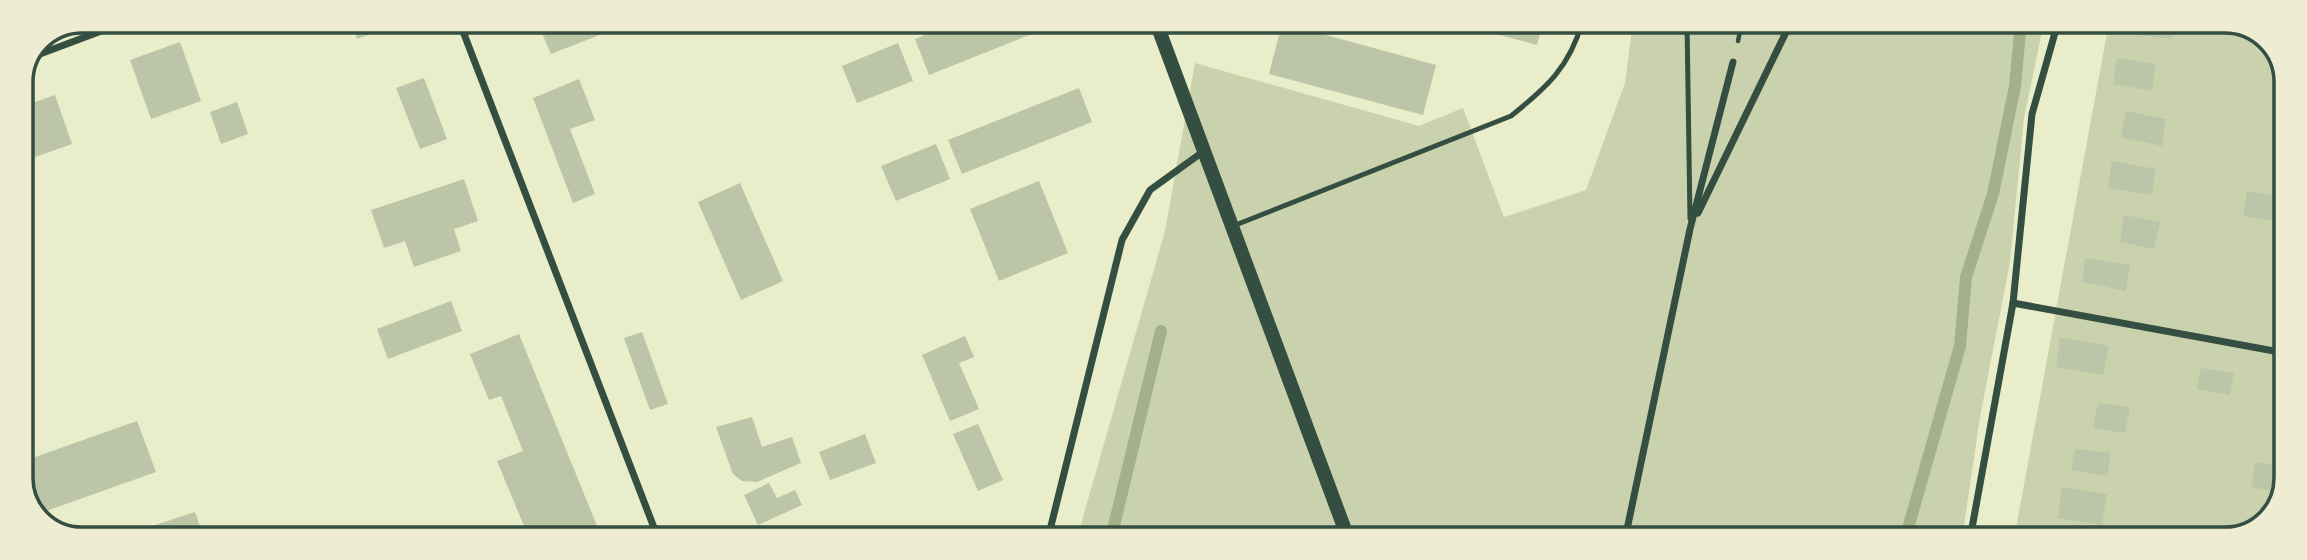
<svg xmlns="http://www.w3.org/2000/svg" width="2307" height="560" viewBox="0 0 2307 560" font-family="Rubik,sans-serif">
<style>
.green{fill:#cad2ad}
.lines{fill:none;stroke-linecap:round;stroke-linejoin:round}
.stream{stroke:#a3b18a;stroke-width:12}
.building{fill:#bcc5a7}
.path{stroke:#344e41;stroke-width:4.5}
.service{stroke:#344e41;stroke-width:5}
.minor{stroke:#344e41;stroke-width:7}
.secondary{stroke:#344e41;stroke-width:14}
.rim{fill:none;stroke:#344e41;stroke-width:3.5}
</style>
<rect width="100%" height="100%" fill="#e9edc9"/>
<g class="green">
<path d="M1633,22H2044L2024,118L2010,262L1980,417L1962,539L1077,538L1165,231L1195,63L1419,126L1463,108L1504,217L1586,190L1625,83Z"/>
<path d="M2109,22H2237L2270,42L2286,75L2285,490L2262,526L2225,539H2014Z"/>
</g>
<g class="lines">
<g class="stream">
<path d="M1111,538L1161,331"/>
<path d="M1905,539L1960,346L1966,277L1993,194L2015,86L2021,22"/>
</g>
</g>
<g class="building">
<path d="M351,21H404V22L357,39Z"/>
<path d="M565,21H596L602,34L551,54L541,31Z"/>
<path d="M957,22H1062L929,75L915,39Z"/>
<path d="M1450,22H1543L1537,45Z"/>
<path d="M2132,22H2175L2172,39L2130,34Z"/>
<path d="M1282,23L1436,65L1423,115L1269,74Z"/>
<path d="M180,42L201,101L151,119L130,60Z"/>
<path d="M898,43L913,81L857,103L842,66Z"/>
<path d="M2117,58L2156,64L2152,91L2113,84Z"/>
<path d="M424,78L447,139L420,149L396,88Z"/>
<path d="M579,79L595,120L570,129L595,194L573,203L533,98Z"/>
<path d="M1079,88L1092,122L962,174L948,140Z"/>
<path d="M55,95L72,144L21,162V107Z"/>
<path d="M237,102L248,134L221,144L210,112Z"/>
<path d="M2126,111L2166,119L2162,146L2121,137Z"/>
<path d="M936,144L950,179L896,201L881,166Z"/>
<path d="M2112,161L2156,169L2152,195L2108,188Z"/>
<path d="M464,179L478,221L454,229L461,251L414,267L405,241L384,248L371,210Z"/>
<path d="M1039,181L1068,253L999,281L970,209Z"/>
<path d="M740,183L783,281L741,300L698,202Z"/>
<path d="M21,185L32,215L21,219Z"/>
<path d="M2247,191L2285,197L2281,222L2243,216Z"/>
<path d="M2124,215L2160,222L2154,249L2120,242Z"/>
<path d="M2085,258L2130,265L2126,291L2082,282Z"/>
<path d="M451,301L462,331L388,359L377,329Z"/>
<path d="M642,332L668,404L650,410L624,338Z"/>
<path d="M519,334L560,435L602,538H529L497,461L523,451L501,396L489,400L470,354Z"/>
<path d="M965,336L974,357L959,363L979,409L950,421L922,355Z"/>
<path d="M2060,337L2109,346L2103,375L2056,367Z"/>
<path d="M21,345L32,373L21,377Z"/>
<path d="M2201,368L2234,373L2230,395L2197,389Z"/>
<path d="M2098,403L2130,407L2125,433L2093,428Z"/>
<path d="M752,417L762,447L792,437L801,463L757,482L742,481L733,474L716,427Z"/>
<path d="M137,421L156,472L35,515L21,485V462Z"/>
<path d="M978,424L1003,480L978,491L953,434Z"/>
<path d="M865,434L876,463L830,480L819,452Z"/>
<path d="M2075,449L2111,453L2107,476L2071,470Z"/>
<path d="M2255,462L2285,466L2283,493L2251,487Z"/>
<path d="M769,483L777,498L795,490L802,505L758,525L744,495Z"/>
<path d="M2062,487L2107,494L2102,525L2058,518Z"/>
<path d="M195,512L204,538H119V537Z"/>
<path d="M2238,521L2263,525L2236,535Z"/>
</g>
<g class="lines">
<path class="path" d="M1738,41L1742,22"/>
<g class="service">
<path d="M1687,22L1690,219"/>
<path d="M1233,226L1511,116C1546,88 1570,67 1582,22"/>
</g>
<g class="minor">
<path d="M459,21L658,538"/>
<path d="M32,57L128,21"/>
<path d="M1698,213L1791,22"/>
<path d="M2013,303L2285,353"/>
<path d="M1048,538L1122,240L1150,190L1204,151"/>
<path d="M1625,539L1690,229L1733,62"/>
<path d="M1970,539L2013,303L2032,114L2058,22"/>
</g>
<path class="secondary" d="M1156,22L1348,538"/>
</g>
<path d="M0 0H2307V560H0ZM82 33H2225A49 49 0 0 1 2274 82V478A49 49 0 0 1 2225 527H82A49 49 0 0 1 33 478V82A49 49 0 0 1 82 33Z" fill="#eeecd3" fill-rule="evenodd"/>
<path class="rim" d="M82 33H2225A49 49 0 0 1 2274 82V478A49 49 0 0 1 2225 527H82A49 49 0 0 1 33 478V82A49 49 0 0 1 82 33Z"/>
</svg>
